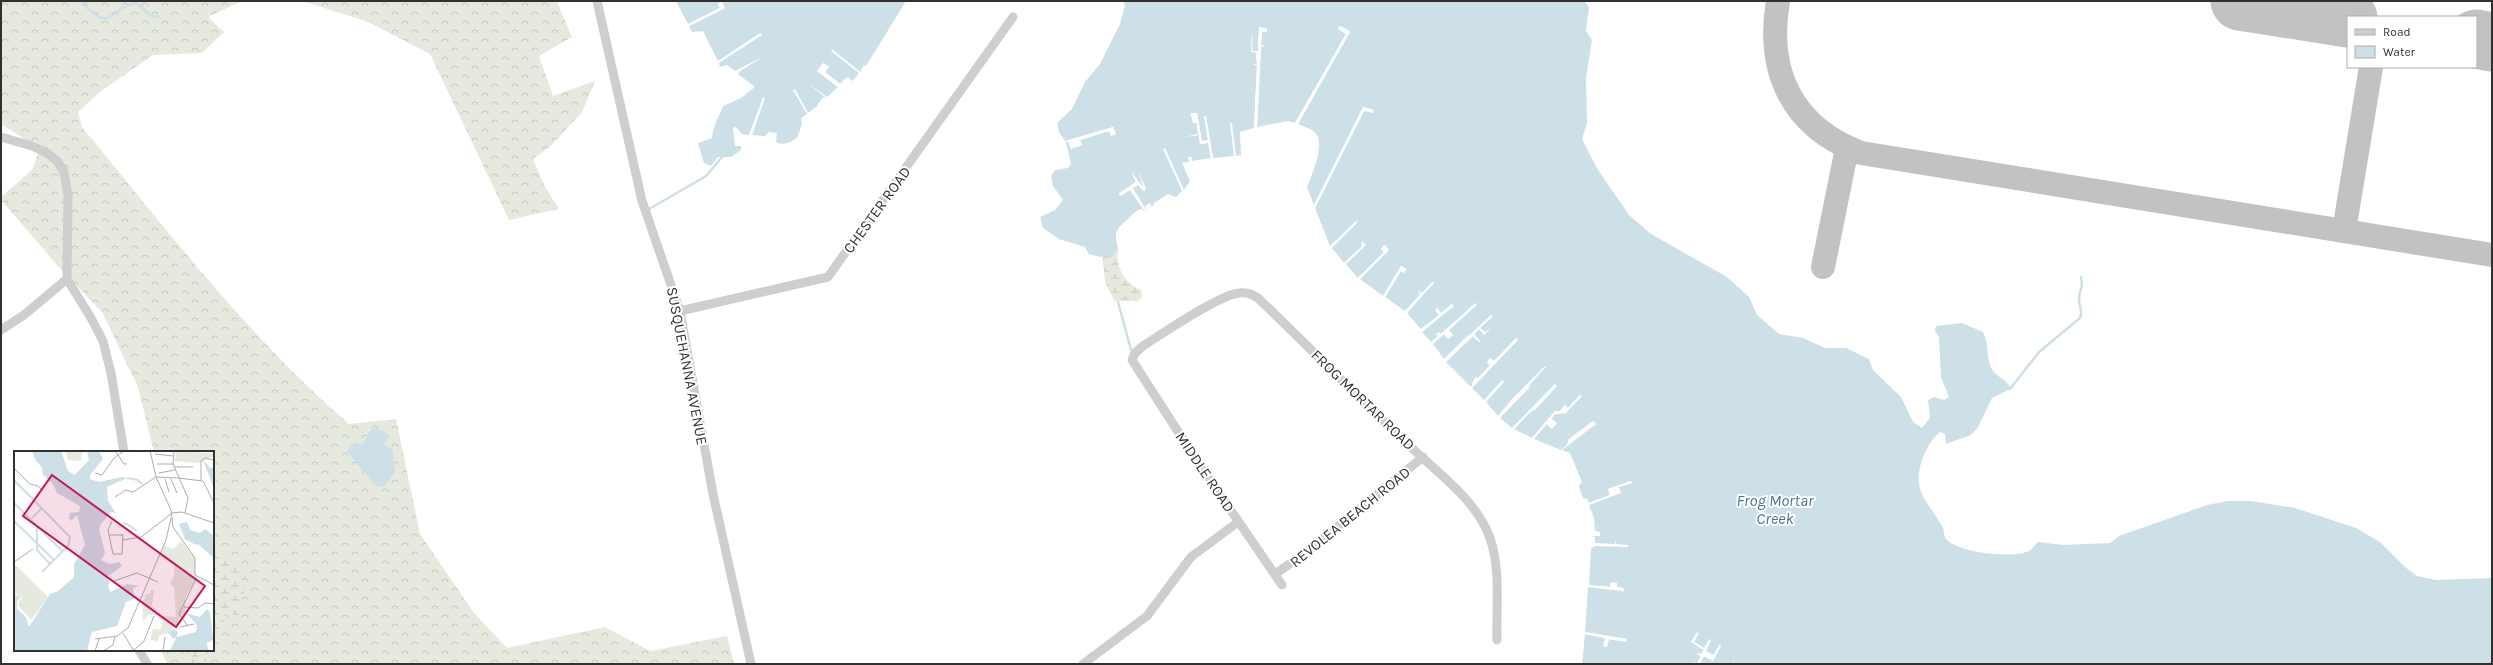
<svg xmlns="http://www.w3.org/2000/svg" width="2493" height="665" viewBox="0 0 2493 665" font-family="Karla,sans-serif">
<style>
.forest{fill:url(#forest-crowns)}
.wetland{fill:url(#wetland-marsh)}
.water{fill:#cddfe7}
.pier{fill:#fff}
.lines{fill:none;stroke-linecap:round;stroke-linejoin:round}
.stream{stroke:#cddfe7;stroke-width:2.5}
.taxiway{stroke:#c2c2c2;stroke-width:24}
.runway{stroke:#c2c2c2;stroke-width:59}
.minor{stroke:#cecece;stroke-width:9}
.labels{text-anchor:middle;stroke-width:4;stroke-linejoin:round;paint-order:stroke}
.street-label{font-size:15px;fill:#313131;stroke:#fff}
.water-label{font-size:16px;font-style:italic;fill:#48748b;stroke:#fff}
.inset-river{fill:none;stroke:#cddfe7;stroke-width:2}
.inset-road{fill:none;stroke:#adadad;stroke-width:1}
.view{fill:#c2185b;fill-opacity:0.15;stroke:#c2185b;stroke-width:2}
.inset-edge{fill:none;stroke:#313131;stroke-width:2}
</style>
<defs>
<pattern id="forest-crowns" width="20" height="18" patternUnits="userSpaceOnUse"><rect width="20" height="18" fill="#e5e9de"/><path d="M2 6a3 3 0 1 1 6 0M12 15a3 3 0 1 1 6 0" fill="none" stroke="#c5c8bf"/></pattern>
<pattern id="wetland-marsh" width="20" height="14" patternUnits="userSpaceOnUse"><rect width="20" height="14" fill="#e5e9de"/><path d="M1 5h8M5 5V1M11 12h8M15 12V8" fill="none" stroke="#c5c8bf"/></pattern>
</defs>
<rect width="100%" height="100%" fill="#fff"/>
<g class="forest">
<path d="M1,1H242L208,17L224,32L202,53L153,55L100,92L78,112L82,127C167,230 248,337 349,424L396,419L420,534L474,613L507,648L605,627L650,651L727,636L734,664H167L161,650H213V452H154L138,387L102,312L65,274L1,200V197L32,170L40,149L1,124Z"/>
<path d="M302,1L557,2L572,37L539,56L553,96L595,81L582,112L552,145L533,159L545,187L559,209L509,220L430,54L366,21Z"/>
</g>
<g class="wetland">
<path d="M1118,247C1116,267 1122,281 1141,290L1142,297L1139,301H1115L1106,285L1102,257L1106,255L1111,257Z"/>
<path d="M213,551C226,556 250,565 247,583C244,600 237,593 242,616L240,620L227,609L223,624L213,637Z"/>
<path d="M193,650H206V662H197L192,657Z"/>
</g>
<g class="water">
<path d="M676,1H906L866,66L864,65L860,72L832,49L831,51L859,73L853,81L847,77L840,84L825,72L829,67L823,63L817,71L838,87L827,97L806,82L826,98L823,97L817,106L808,113L795,89L793,90L807,114L801,118L802,124L797,138C790,142 784,146 776,142L777,133L769,132L765,136L752,135L765,98L763,97L749,135L742,134L736,127L733,128L735,146H741V150L731,157H718L711,166L704,163L698,143L712,138C713,124 719,118 723,106L741,98L755,87L738,74L739,72L764,56L735,71L727,65L720,67L719,63L762,35L760,33L718,61L703,31L692,32L689,26L725,8L722,2L718,4L720,8L688,24Z"/>
<path d="M1123,1H1584L1589,7L1586,31L1592,40L1586,78L1587,123L1582,139L1598,170L1629,215L1651,234L1727,277L1749,297L1757,315L1779,334L1803,338L1825,348H1846L1869,359L1873,370L1901,397L1913,422L1922,428L1930,418L1928,400L1934,397L1944,400L1949,397L1941,377L1939,337L1935,331L1936,326L1962,323L1983,332C1990,345 1985,359 1993,371C1998,378 2009,380 2010,389L1992,398L1978,427L1971,435L1946,444L1945,434L1940,432C1932,438 1927,448 1923,457C1911,491 1926,499 1942,526C1945,530 1943,537 1947,540C1960,553 2013,559 2029,551C2033,549 2035,544 2038,542L2063,545L2110,543L2119,536L2207,505L2228,501H2251L2295,508L2356,528L2380,542L2405,567L2417,576L2436,580L2492,578V664H1733L1735,658L1732,664H1700L1704,656L1713,661L1721,646L1719,645L1714,655L1705,651L1704,648L1694,642L1699,633L1691,642L1704,650L1701,655L1697,654L1701,656L1697,664L1692,663L1695,664H1582L1585,634L1605,638L1604,646L1607,647L1609,639L1626,642V639L1585,632L1588,587L1624,591V588L1617,587V583H1611L1610,587L1589,585L1591,549L1594,546L1628,547V545L1616,544V539L1615,544L1595,543V537L1592,536H1600V532L1595,531L1594,518L1589,505L1620,493L1618,487L1632,483L1631,481L1608,489L1610,495L1589,503L1587,499L1583,498L1579,486L1582,482L1570,453L1562,450L1596,424L1593,421L1569,439L1567,445L1561,450L1534,439L1547,424L1552,428L1556,423L1551,419L1555,414L1566,413L1580,395L1568,408L1564,405L1560,411H1555L1532,438L1514,429L1556,386L1555,384L1512,428L1500,418L1546,367L1498,416L1486,402L1504,382L1502,380L1484,400L1472,388L1517,339L1516,338L1494,361L1490,358L1487,362L1490,365L1478,379H1474L1471,387L1446,362L1473,336L1479,342L1480,341L1474,334L1479,329L1484,334L1490,328L1485,332L1480,328L1493,316L1465,338L1444,359L1433,344L1444,334L1448,339L1453,335L1449,330L1476,303L1441,334H1436L1438,336L1431,342L1422,332L1453,306L1452,304L1441,313L1437,309L1439,315L1421,329L1407,313L1433,283L1432,282L1422,293L1418,290L1421,293L1405,311L1385,297L1401,271L1404,273L1406,269L1401,266L1383,296L1360,279L1389,250L1385,245L1381,249L1384,252L1358,278L1346,264L1366,245L1362,241L1361,247L1344,263L1332,248L1358,222L1356,221L1330,246L1315,208L1364,111L1374,110L1363,107L1314,205L1307,187C1312,175 1324,147 1317,135C1314,129 1304,127 1298,124L1350,31L1340,26L1338,29L1346,34L1295,123L1288,121L1257,127L1261,46L1266,45H1261L1262,32H1267V28H1259L1258,51H1252L1253,31L1251,52H1258L1256,55L1257,64H1253L1257,65L1254,128L1240,132L1241,155L1236,156L1232,123H1230L1234,156L1213,158L1206,116L1204,117L1208,140L1202,141L1197,113H1191L1193,123H1197L1198,134L1185,137L1199,135L1200,144L1208,143L1211,158L1192,161V157H1188L1189,162L1182,163L1190,181L1184,190L1165,148L1163,149L1182,191L1176,197L1168,194L1154,203L1152,207L1150,203L1145,206L1148,213L1132,188L1138,185L1144,191L1146,189L1137,169L1144,188L1131,172L1136,182L1119,194L1120,196L1130,190L1145,212L1141,209C1135,211 1132,215 1128,219C1117,228 1113,233 1118,247L1111,258L1106,255L1100,257L1089,254L1085,247L1059,239L1043,228L1040,217L1055,210L1063,200L1053,186L1051,176L1055,170L1068,168L1071,164L1066,142L1068,141L1071,148L1082,145L1080,140L1109,131L1111,136L1116,134L1113,127L1065,141L1059,132L1057,123L1072,109L1085,82L1100,64L1120,24L1125,5Z"/>
<path d="M375,428L386,432L387,439L384,445L393,450L395,473L383,487L375,485L347,451L350,445L363,444L369,432Z"/>
</g>
<g class="pier">
<path d="M722,2L725,8L689,26L688,24L720,8L718,4Z"/>
<path d="M1340,26L1350,32L1298,124L1295,123L1346,34L1338,29Z"/>
<path d="M1259,27L1267,28V32H1262L1261,45H1266L1261,47L1257,127L1254,128L1257,65L1253,64H1257L1256,55L1258,53L1251,52L1252,30V51H1258Z"/>
<path d="M824,63L829,67L825,72L840,84L839,85L824,73L826,67L824,66L820,71L839,86L838,87L817,71Z"/>
<path d="M1363,107L1374,110L1373,113L1364,111L1315,208L1314,205Z"/>
<path d="M1191,113H1197L1202,141L1208,140L1204,116H1206L1213,158H1211L1208,143L1200,144L1199,135L1185,137L1198,134L1197,123H1193Z"/>
<path d="M1113,127L1116,134L1111,136L1109,131L1080,140L1082,145L1071,149L1068,141H1065Z"/>
<path d="M1138,169L1146,189L1144,191L1138,185L1133,188L1148,213L1145,212L1130,190L1120,196L1119,193L1136,182L1132,172L1139,184L1145,188Z"/>
<path d="M1384,245L1389,250L1360,279L1358,278L1384,252L1381,249Z"/>
<path d="M1401,266L1407,269L1404,273L1401,271L1385,297L1383,296Z"/>
<path d="M1432,282L1434,283L1407,313L1405,311L1421,294L1417,290L1422,293Z"/>
<path d="M1475,303L1477,305L1449,330L1453,335L1448,339L1444,334L1433,344L1431,342L1438,336L1436,334L1439,332L1441,334Z"/>
<path d="M1452,304L1454,306L1422,332L1421,329L1439,315L1435,310L1437,308L1441,313Z"/>
<path d="M1491,315L1493,316L1480,328L1485,332L1491,328L1484,335L1479,329L1474,334L1480,341L1479,342L1472,336L1446,362L1444,359Z"/>
<path d="M1516,338L1518,340L1472,388L1471,387L1474,379L1476,377L1478,378L1490,365L1487,362L1490,358L1494,361Z"/>
<path d="M1545,366L1546,367L1528,385L1530,387L1500,418L1498,416L1513,398Z"/>
<path d="M1555,384L1557,386L1534,411L1532,410L1514,429L1512,428Z"/>
<path d="M1580,395L1582,396L1566,413L1555,414L1552,419L1557,423L1552,429L1546,424L1534,439L1532,438L1555,411H1560L1565,405L1568,408Z"/>
<path d="M1593,421L1596,424L1561,450L1567,445L1569,439Z"/>
<path d="M1631,481L1632,483L1619,487L1621,493L1589,505V503L1610,495L1608,489Z"/>
<path d="M1611,582L1617,583V587L1624,588V591L1588,587L1589,585L1610,587Z"/>
<path d="M1585,632L1627,639L1626,642L1609,639L1607,647L1603,646L1605,638L1585,634Z"/>
<path d="M1697,632L1699,633L1694,642L1704,648L1709,639L1711,640L1706,652L1714,655L1719,645L1721,646L1713,661L1704,656L1700,664H1695L1692,662L1697,663L1701,656L1696,653L1701,654L1704,650L1691,642Z"/>
</g>
<g class="lines">
<g class="stream">
<path d="M81,1C112,37 110,6 137,3L150,15L158,17"/>
<path d="M649,209L706,176L723,156"/>
<path d="M1118,302L1131,350"/>
<path d="M2010,389L2039,352L2080,318C2083,310 2079,307 2079,299C2079,289 2084,289 2081,277"/>
</g>
<g class="taxiway">
<path d="M1778,1C1766,72 1792,127 1861,153L2492,255"/>
<path d="M2264,1L2267,5"/>
<path d="M2344,231L2371,67"/>
<path d="M1823,267L1847,148"/>
</g>
<g class="runway">
<path d="M2240,1L2348,18"/>
<path d="M2476,39L2492,42"/>
</g>
<g class="minor">
<path d="M597,1L642,201L680,311L713,494L751,664"/>
<path d="M1,137L32,146L47,153L57,161L64,172L68,195L67,279L91,318L103,341L111,373L124,452"/>
<path d="M680,311L828,277L1013,17"/>
<path d="M1,330L24,315L67,279"/>
<path d="M1275,574L1304,554L1423,457"/>
<path d="M1282,585L1193,455L1132,360L1135,353L1143,346C1163,333 1219,295 1239,293C1247,292 1253,294 1259,299C1311,349 1361,400 1413,449C1440,475 1477,501 1490,538C1501,570 1496,607 1497,640"/>
<path d="M139,650L147,664"/>
<path d="M1083,664L1147,616L1191,557L1238,522"/>
</g>
</g>
<g class="labels">
<g class="street-label">
<text transform="translate(877 210) rotate(-54)" y="5">CHESTER ROAD</text>
<text transform="translate(687 366) rotate(79)" y="5">SUSQUEHANNA AVENUE</text>
<text transform="translate(1363 400) rotate(44)" y="5">FROG MORTAR ROAD</text>
<text transform="translate(1205 472) rotate(56)" y="5">MIDDLE ROAD</text>
<text transform="translate(1350 517) rotate(-39)" y="5">REVOLEA BEACH ROAD</text>
</g>
<g class="water-label">
<text x="1775" y="506">Frog Mortar<tspan x="1775" dy="18">Creek</tspan></text>
</g>
</g>
<g transform="translate(14 451)">
<rect width="200" height="200" fill="#fff"/>
<path d="M52,0H68L67,10L54,9Z" fill="#e5e9de"/>
<path d="M163,0L196,2L200,0V5L185,12L160,10ZM167,90L181,107V130L171,146V164L166,165L165,174L159,175L156,182L146,184L143,191L136,188L139,178L146,179L149,170L144,168V165L135,163L129,170L128,151L132,146L129,145L136,142L137,138L140,140L138,154L145,165L162,166L160,136L156,133L160,125V114L145,105L150,94L159,98ZM2,114L34,146L17,169L4,154L8,145L0,144V117Z" fill="#e5e9de"/>
<path d="M18,0H47L54,20L61,24L75,9L73,0H85L89,8L76,24V28L85,31L108,26L113,27L93,36L94,50L102,62L97,61L87,73L85,78L91,102L87,109L96,113L105,111L108,115L93,126L96,132L94,134L96,141L113,133L126,135L119,137L120,148L112,151L103,175L78,181L73,200H0V145H7L3,151V158L12,166L15,176L36,143L44,140L60,126V113L71,94L63,64L57,70L55,67L56,62L65,61L66,55L43,42L39,33L29,24L28,16L22,10ZM189,9L192,12L196,17L200,16V38ZM173,71L176,79L186,82L191,78L200,85V107L184,93L182,94L171,88L165,73ZM193,158L196,161L199,189L193,192L194,198L198,200H156L162,187H158L155,182L159,178L164,181L163,185V186L182,181L183,174L172,162L186,166Z" fill="#cddfe7"/>
<path class="inset-river" d="M113,27L124,29L128,33M0,29L56,86L54,95L28,121M0,52L49,101M18,67L28,57M0,70L40,109M110,71L123,80M23,75V99L36,113"/>
<path class="inset-road" d="M136,0L142,26L157,59L159,76L181,107V124L200,134M160,0L159,13L174,47L171,62M102,1L110,13H113M141,3L159,5M143,13H159M160,16H179M0,17L16,33L24,35L28,39M81,22L88,24L100,7L110,0M145,22L161,19M151,28L155,41M157,28L163,42M187,29V10L191,7L199,9M101,46L112,39L119,41L142,26L164,27L189,30L200,52M157,62L168,61L200,72M98,70L94,79L99,103H108L109,83M95,84H109M109,89L127,86L157,63M0,111L19,98M100,130L123,122L144,131M170,156L184,157L191,152L200,153M173,174L165,163L183,126M166,176L180,173M109,182L120,200M81,188L103,185L114,177L152,89L157,67M120,199L130,190L140,165M81,200L85,188M89,200L99,194L101,185M149,200L151,186"/>
<path class="view" d="M38,24L191,135L162,176L9,65Z"/>
<rect width="200" height="200" class="inset-edge"/>
</g>
<rect width="2493" height="665" fill="none" stroke="#313131" stroke-width="4"/>
<rect x="2347" y="16" width="130" height="52" fill="#ffffff" stroke="#adadad"/>
<rect x="2355" y="29" width="20" height="6" fill="#cecece" stroke="#adadad"/>
<text x="2383" y="36" font-size="12" fill="#313131">Road</text>
<rect x="2355" y="46" width="20" height="12" fill="#cddfe7" stroke="#adadad"/>
<text x="2383" y="56" font-size="12" fill="#313131">Water</text>
</svg>
